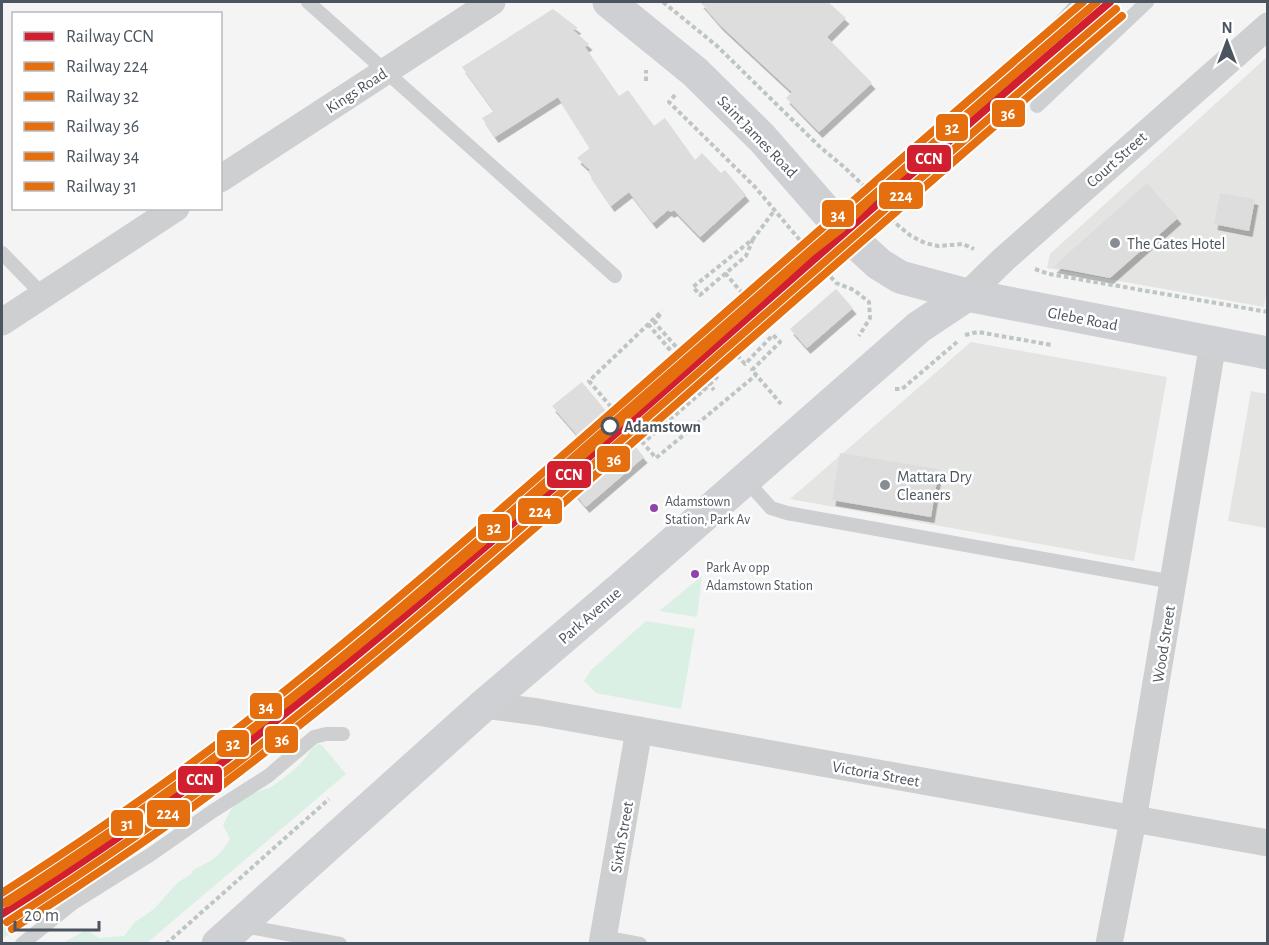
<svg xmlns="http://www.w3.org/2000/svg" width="1269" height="945" viewBox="0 0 1269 945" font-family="'Alegreya Sans',sans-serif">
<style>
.commercial{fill:#e4e5e2}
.green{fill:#dbf0e5}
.building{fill:#ddddde;filter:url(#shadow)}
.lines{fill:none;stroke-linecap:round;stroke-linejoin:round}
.path{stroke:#bdc6c4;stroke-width:4;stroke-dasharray:4.5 3;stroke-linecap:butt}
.lane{stroke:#cecfd1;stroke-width:14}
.street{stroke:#cecfd1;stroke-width:27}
.secondary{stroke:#ced0d3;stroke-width:33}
.rail{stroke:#c9cacb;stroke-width:4.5}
.path-bridge{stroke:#bdc6c4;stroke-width:4;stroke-dasharray:4.5 3;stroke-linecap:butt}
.rail-1-casing{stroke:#fff;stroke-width:12}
.rail-2-casing{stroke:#fff;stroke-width:12}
.rail-3-casing{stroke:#fff;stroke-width:12}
.rail-4-casing{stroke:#fff;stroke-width:12}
.rail-5-casing{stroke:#fff;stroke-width:12}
.rail-6-casing{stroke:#fff;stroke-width:12}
.rail-1{stroke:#d11f2f;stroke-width:8}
.rail-2{stroke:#e56e0f;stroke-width:8}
.rail-3{stroke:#e56e0f;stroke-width:8}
.rail-4{stroke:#e56e0f;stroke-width:8}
.rail-5{stroke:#e56e0f;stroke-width:8}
.rail-6{stroke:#e56e0f;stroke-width:8}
.poi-dot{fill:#878d93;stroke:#fff;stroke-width:2}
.stop-dot{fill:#fff;stroke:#4c555f;stroke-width:3}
.bus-dot{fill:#8e44ad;stroke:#fff;stroke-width:2}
.labels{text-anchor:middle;stroke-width:5;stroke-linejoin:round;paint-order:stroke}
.bus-label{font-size:14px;fill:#4c555f;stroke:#fff;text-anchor:start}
.street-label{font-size:16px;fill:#4c555f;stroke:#fff}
.poi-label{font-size:16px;fill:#4c555f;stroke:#fff;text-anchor:start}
.stop-label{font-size:16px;font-weight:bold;fill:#4c555f;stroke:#fff;text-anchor:start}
.line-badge{stroke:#fff;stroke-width:2}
.badge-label{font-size:16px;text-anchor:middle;font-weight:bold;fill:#fff}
</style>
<defs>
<filter id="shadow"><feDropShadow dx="3.5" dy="6" stdDeviation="0" flood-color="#0004"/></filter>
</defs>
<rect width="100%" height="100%" fill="#f4f4f4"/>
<g class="commercial">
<path d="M1267,57L1268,286L1264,307L1047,268L1050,254Z"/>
<path d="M971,342L1167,377L1134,561L790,499Z"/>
<path d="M1251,391L1267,394V528L1228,521Z"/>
</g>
<g class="green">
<path d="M702,576L697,617L659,611Z"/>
<path d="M646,621L695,629L681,709L596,693L584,681L591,670Z"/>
<path d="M318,744L322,745L346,774L147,943L61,944L86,930L99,938L124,936L135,922L154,909L177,883L191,874L193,870C212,860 218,859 230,839L223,825C227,819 229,810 235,805C244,796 257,791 269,788C273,787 295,769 299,765C307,758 308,750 318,744Z"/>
<path d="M116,855L123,862L90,880L2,939V928Z"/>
</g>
<g class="building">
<path d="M700,2H828L846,18L827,37L872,83L819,132L786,98L792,92L720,25Z"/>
<path d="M553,9L578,28L573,30L589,44L585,47L619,96L628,90L654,126L665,118L695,160L702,153L721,173L725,170L746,195L700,237L674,210L671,212L668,210L653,223L629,192L611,206L588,172L590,170L577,158L590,148L558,97L495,137L482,118L494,111L462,67Z"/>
<path d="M1147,183L1178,218L1110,278L1053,267Z"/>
<path d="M1220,193L1255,199L1249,231L1214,224Z"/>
<path d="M836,289L853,308L807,348L790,329Z"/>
<path d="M582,382L644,457L586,507L569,487L599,460L552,406Z"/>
<path d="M840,453L939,469L931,517L832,500Z"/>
</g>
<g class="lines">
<g class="path">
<path d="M663,2L717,46L819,146L844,167L868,190L894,222L911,236L925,243L938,246L963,244L974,249"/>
<path d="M646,81V70"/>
<path d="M675,95L669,102L755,187L836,283L854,290L869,302L870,318L859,336"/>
<path d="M753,239L746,256L700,295L693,287L753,239L774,211"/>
<path d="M1035,269L1049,274L1268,312"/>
<path d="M725,273L742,293"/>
<path d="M660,314L655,323L678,349"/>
<path d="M648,324L704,390L643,443L656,458L756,375"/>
<path d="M965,335L978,332L1052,345"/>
<path d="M727,344L745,364L773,335L780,342L752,370L781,404"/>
<path d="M697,371L714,390"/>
<path d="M706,381L719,375"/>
<path d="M895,389H902L957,342"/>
<path d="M611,407L589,381L662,311"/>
<path d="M166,944L329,799"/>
</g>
<g class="lane">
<path d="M308,2L615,276"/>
<path d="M1037,106L1147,2"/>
<path d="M2,253L43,295"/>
<path d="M745,479L771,508L787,513L1173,582"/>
<path d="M249,927L340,944"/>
<path d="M603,937L640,944"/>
<path d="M22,944L73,903L150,855L213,811L268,776L314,737L326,734H343"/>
</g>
<g class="street">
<path d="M220,179L492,2"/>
<path d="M967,295L1004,259L1268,26"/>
<path d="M2,322L176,208"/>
<path d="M484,705L538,712L1268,843"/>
<path d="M602,944L639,730"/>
<path d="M1109,944L1133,820L1213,343"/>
</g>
<g class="secondary">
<path d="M609,2L695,72L762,138L845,233L879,264L900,277L967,295L1268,353"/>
<path d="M218,944L484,705L620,589L919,327L967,295"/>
</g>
<path class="rail" d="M1023,56L1073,2"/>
<path class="path-bridge" d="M704,390L719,375"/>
<defs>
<path id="rail-1" d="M2,914C79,865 155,814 228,758C369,650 503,532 637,415C794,277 951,138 1110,2"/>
<path id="rail-2" d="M7,922C84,872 160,821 233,766C374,658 508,539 642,422C800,284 957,145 1116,9"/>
<path id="rail-3" d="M2,904C76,856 148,807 219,754C359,648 491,530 623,414C781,276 938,138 1097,2"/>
<path id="rail-4" d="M12,929C89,880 165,829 238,773C380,665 513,547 648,429C805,291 963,152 1122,16"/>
<path id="rail-5" d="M2,893C75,846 147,797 216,745C352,641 481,527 610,414C767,276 924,138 1083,2"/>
<path id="rail-6" d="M7,903C156,810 292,701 427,589C557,480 684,367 810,253L842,228L874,197L1089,9"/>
</defs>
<use href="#rail-1" class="rail-1-casing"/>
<use href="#rail-2" class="rail-2-casing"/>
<use href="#rail-3" class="rail-3-casing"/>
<use href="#rail-4" class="rail-4-casing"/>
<use href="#rail-5" class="rail-5-casing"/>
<use href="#rail-6" class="rail-6-casing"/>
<use href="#rail-1" class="rail-1"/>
<use href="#rail-2" class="rail-2"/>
<use href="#rail-3" class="rail-3"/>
<use href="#rail-4" class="rail-4"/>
<use href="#rail-5" class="rail-5"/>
<use href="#rail-6" class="rail-6"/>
</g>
<g class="poi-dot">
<circle cx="1115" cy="243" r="6"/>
<circle cx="885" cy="485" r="6"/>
</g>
<circle class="stop-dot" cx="610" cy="426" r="8"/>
<g class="bus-dot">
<circle cx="654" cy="508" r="5"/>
<circle cx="695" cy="574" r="5"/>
</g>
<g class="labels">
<g class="bus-label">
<text x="665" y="506">Adamstown<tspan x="665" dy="18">Station, Park Av</tspan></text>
<text x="706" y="572">Park Av opp<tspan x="706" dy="18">Adamstown Station</tspan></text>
</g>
<g class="street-label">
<text transform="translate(356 90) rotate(-33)" y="6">Kings Road</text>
<text transform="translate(758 136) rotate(46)" y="6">Saint James Road</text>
<text transform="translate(1116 159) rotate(-42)" y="6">Court Street</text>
<text transform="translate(1083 318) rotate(11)" y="6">Glebe Road</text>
<text transform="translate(589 615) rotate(-41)" y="6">Park Avenue</text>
<text transform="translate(1163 644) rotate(-81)" y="6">Wood Street</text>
<text transform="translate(876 773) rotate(10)" y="6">Victoria Street</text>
<text transform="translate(621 837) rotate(-80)" y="6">Sixth Street</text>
</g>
<g class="poi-label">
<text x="1127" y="249">The Gates Hotel</text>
<text x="897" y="482">Mattara Dry<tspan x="897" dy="18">Cleaners</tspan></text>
</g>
<g class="stop-label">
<text x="624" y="432">Adamstown</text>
</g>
</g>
<g class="line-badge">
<rect x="991" y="99" width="35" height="29" rx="6" fill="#e56e0f"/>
<rect x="935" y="113" width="34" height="29" rx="6" fill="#e56e0f"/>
<rect x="906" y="144" width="46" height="29" rx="6" fill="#d11f2f"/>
<rect x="878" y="181" width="46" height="29" rx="6" fill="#e56e0f"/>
<rect x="821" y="199" width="34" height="29" rx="6" fill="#e56e0f"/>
<rect x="596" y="445" width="35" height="28" rx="6" fill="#e56e0f"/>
<rect x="546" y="460" width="46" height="29" rx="6" fill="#d11f2f"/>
<rect x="517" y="497" width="46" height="28" rx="6" fill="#e56e0f"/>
<rect x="477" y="513" width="34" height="29" rx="6" fill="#e56e0f"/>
<rect x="249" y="692" width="34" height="28" rx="6" fill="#e56e0f"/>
<rect x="264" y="725" width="35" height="29" rx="6" fill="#e56e0f"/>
<rect x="216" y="729" width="34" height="29" rx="6" fill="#e56e0f"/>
<rect x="177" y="765" width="46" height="29" rx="6" fill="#d11f2f"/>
<rect x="146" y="799" width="45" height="29" rx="6" fill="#e56e0f"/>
<rect x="110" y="809" width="34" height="28" rx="6" fill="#e56e0f"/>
</g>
<g class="badge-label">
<text x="1008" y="119">36</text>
<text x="952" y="133">32</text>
<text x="929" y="164">CCN</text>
<text x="901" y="201">224</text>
<text x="838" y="220">34</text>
<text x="614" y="465">36</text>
<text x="569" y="480">CCN</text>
<text x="540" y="517">224</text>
<text x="494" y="533">32</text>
<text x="266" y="712">34</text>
<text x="282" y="745">36</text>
<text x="233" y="749">32</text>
<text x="200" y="785">CCN</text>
<text x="168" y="819">224</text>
<text x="127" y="829">31</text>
</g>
<rect width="1269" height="945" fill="none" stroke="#4c555f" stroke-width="6"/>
<rect x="12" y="12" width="210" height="198" fill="#ffffff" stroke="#b7bbbf" stroke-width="1.5"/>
<rect x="24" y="32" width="30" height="9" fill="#d11f2f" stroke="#b7bbbf" stroke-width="1.5"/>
<text x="66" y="42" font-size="18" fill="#4c555f">Railway CCN</text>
<rect x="24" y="62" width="30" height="9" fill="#e56e0f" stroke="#b7bbbf" stroke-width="1.5"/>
<text x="66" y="72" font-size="18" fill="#4c555f">Railway 224</text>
<rect x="24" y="92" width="30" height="9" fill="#e56e0f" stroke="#b7bbbf" stroke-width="1.5"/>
<text x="66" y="102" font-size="18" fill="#4c555f">Railway 32</text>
<rect x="24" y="122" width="30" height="9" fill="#e56e0f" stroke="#b7bbbf" stroke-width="1.5"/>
<text x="66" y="132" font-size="18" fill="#4c555f">Railway 36</text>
<rect x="24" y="152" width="30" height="9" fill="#e56e0f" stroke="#b7bbbf" stroke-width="1.5"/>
<text x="66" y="162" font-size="18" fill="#4c555f">Railway 34</text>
<rect x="24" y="182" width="30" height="9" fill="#e56e0f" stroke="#b7bbbf" stroke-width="1.5"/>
<text x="66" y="192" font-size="18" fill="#4c555f">Railway 31</text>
<g transform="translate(1227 42)" stroke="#ffffff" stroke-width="4.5" paint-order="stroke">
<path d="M0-4.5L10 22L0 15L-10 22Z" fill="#4c555f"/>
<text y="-9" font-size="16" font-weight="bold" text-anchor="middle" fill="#4c555f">N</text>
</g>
<path d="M15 921v9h84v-9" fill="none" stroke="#4c555f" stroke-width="3"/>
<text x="24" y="921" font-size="18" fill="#4c555f" stroke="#ffffff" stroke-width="4.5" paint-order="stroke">20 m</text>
</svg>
